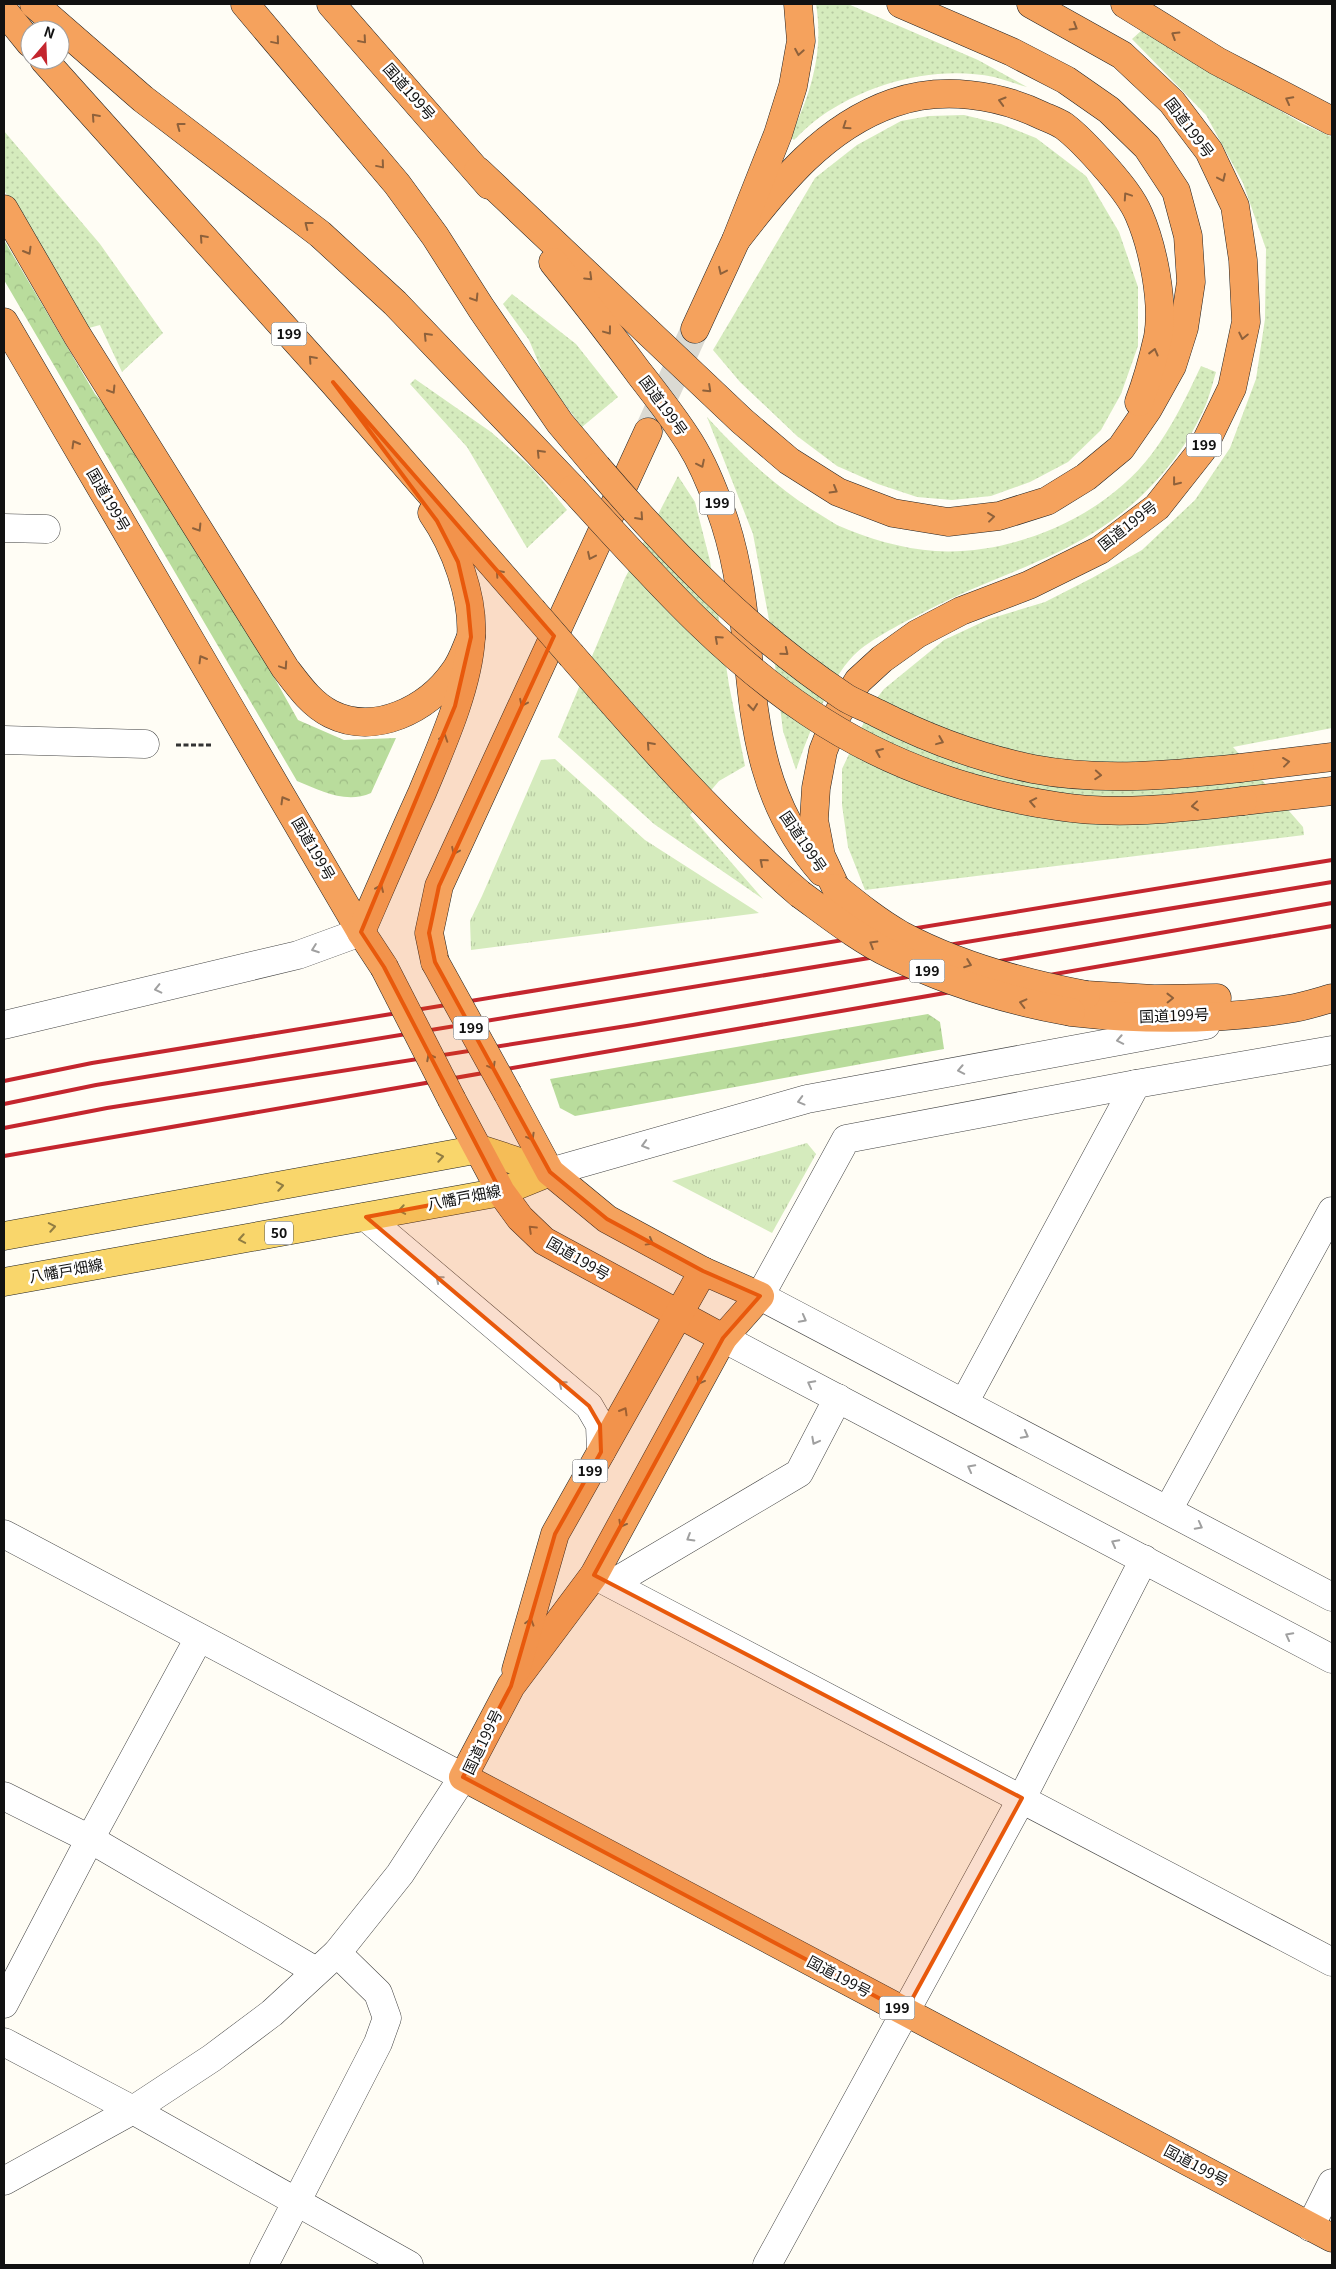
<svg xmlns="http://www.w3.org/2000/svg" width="1336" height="2269" viewBox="0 0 1336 2269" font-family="Georgia,'Noto Sans JP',serif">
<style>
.grass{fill:url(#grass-dots)}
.forest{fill:url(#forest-crowns)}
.park{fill:url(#park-tufts)}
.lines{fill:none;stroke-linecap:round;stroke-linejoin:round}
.highway-tunnel{stroke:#dbdad3;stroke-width:28;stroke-dasharray:28 14;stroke-linecap:butt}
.minor-casing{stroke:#444;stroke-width:29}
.major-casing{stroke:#222;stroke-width:29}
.highway-casing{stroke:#222;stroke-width:29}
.path{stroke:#333;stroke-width:3;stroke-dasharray:5 2.5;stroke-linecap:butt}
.minor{stroke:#fff;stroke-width:28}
.major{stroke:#f9d66b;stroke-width:28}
.highway{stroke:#f5a25d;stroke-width:28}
.rail{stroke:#c4262e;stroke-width:4}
.highway-bridge-casing{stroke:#222;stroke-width:29;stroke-linecap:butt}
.highway-bridge{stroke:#f5a25d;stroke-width:28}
.oneway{stroke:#8e613b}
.oneway2{stroke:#a0a0a0}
.oneway3{stroke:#917d42}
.marked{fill:#e8590c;fill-opacity:0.2;stroke:#e8590c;stroke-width:4;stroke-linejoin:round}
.labels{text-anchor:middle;stroke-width:5;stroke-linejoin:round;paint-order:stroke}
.shield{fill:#fff;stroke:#585858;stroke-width:1}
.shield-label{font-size:14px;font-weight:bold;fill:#111}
.street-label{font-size:15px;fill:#111;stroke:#fff}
</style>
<defs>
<pattern id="grass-dots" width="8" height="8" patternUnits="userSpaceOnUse" patternTransform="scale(1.25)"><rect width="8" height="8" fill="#d5ebbd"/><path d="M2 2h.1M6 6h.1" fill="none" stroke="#b6c8a1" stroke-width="1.8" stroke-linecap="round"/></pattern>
<pattern id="forest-crowns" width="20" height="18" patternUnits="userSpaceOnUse" patternTransform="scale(1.25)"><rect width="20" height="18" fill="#b9dc9c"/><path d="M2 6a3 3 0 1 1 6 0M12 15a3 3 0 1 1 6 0" fill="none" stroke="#9ebc85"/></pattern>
<pattern id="park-tufts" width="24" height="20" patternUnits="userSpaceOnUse" patternTransform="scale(1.25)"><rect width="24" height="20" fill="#d5ebbd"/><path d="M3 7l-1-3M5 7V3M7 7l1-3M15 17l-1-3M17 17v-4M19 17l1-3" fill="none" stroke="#b6c8a1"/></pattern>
</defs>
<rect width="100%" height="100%" fill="#fffdf5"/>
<g class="grass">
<path d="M816,4H848L978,60L1027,87C1016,84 1005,80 994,77C935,65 868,83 820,117C810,124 802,132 794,140L790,137C811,94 824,52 816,4Z"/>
<path d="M1142,30L1303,124L1332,137V728L1233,747L1303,827L1304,835L865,890L848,847L842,805V769L873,703L884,689L944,640L989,619L1045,602L1092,578L1142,550L1195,500L1230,448L1256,379L1265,319L1266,249L1243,183L1206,115L1132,39Z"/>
<path d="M964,115L1001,124L1036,138L1086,176L1119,232L1138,287V346L1121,394L1101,430L1068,462L1030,482L991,496L952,500L917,497L878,484L837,466L797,436L740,382L713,350L815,178L857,145L901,121L929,116Z"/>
<path d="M4,131L100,244L163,333L122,372L100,325L85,329L4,190Z"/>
<path d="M512,294L576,344L618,397L582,427L545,378L529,340L503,304Z"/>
<path d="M1201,366L1216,372C1212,385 1209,399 1203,411C1180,461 1139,505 1093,533C1041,565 981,582 928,610C905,622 871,638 853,656C828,682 808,736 796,770L783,731L770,625L753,534L707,417C739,452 771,483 811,509C820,514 828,520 837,525C866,538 903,549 935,551C1012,556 1104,517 1151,455C1172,427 1186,398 1201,366Z"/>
<path d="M415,379L491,432L533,469L567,510L527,548L467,447L410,384Z"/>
<path d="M678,476L695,502L710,561L729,685L745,766L719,781L690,815L763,899L654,824L558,737L625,578Z"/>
</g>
<g class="forest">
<path d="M4,240L95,394L140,446L172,495L298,720L344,740L396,738L371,793C346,804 321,791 297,781L4,280Z"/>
<path d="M928,1014L940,1022L944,1049L575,1116L560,1108L550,1079Z"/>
</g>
<g class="park">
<path d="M555,759L645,840L759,913L471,950L470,921L482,896L541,760Z"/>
<path d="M807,1143L816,1154L772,1233L672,1181Z"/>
</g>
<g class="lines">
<path class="highway-tunnel" d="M648,432L695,329"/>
<defs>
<g id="minor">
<path d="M4,528L46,529"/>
<path d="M4,740L145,744"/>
<path d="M4,1025L298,955L361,932"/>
<path d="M1332,1050L1136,1084L846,1139L760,1296L1332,1597"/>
<path d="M550,1172L807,1099L1206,1025"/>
<path d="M366,1217L589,1406L600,1425L601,1452"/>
<path d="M723,1338L1332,1659"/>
<path d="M964,1403L1136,1084"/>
<path d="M1168,1510L1332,1211"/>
<path d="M4,1534L463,1777L400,1874L337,1953L272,2013L212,2058L133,2110L4,2181"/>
<path d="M594,1575L1332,1962"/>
<path d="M613,1583L799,1473L838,1398"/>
<path d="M4,1796L90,1839L316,1971"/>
<path d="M4,2004L90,1839L199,1638"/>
<path d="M4,2042L133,2110L409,2265"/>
<path d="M1310,2227L1332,2183"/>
<path d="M264,2265L378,2043L387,2018L378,1993L337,1953"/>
<path d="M767,2265L1022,1798L1144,1559"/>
</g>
<g id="major">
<path d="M4,1236L480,1149L550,1172"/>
<path d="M4,1282L501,1192L550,1172"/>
</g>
<g id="highway">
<path d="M34,4L143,99L320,234L395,303L573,489"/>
<path d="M245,4L397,184L435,236L481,308L560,423L597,467"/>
<path d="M331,4L489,185"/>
<path d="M1125,4L1217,61L1332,121"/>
<path d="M4,11L30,43"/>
<path d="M44,60L333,382L532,610"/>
<path d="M478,171L742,421L789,461L838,492L893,513L948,522L999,516L1047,501L1086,477L1121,448L1148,409L1172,366L1184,328L1191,282L1188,236L1176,191L1147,147L1109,110L1066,80L1012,52L901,4"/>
<path d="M4,209L77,335L285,668C298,685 311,704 331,714C375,736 428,709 454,672C462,662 466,648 471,637"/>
<path d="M736,240C779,184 824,127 893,103C942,86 998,94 1043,116C1050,119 1058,122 1064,126C1080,138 1094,154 1107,169C1118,182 1132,198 1139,215C1153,247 1164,302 1158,337C1153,359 1147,381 1139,402"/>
<path d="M553,262C583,299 611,335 639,373C657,396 675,419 690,443C705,467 716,496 725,523C764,645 729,766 822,872"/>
<path d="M4,322L361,932L384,967"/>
<path d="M695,329L736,240L778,134L793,86L801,41L798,4"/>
<path d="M572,656C644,739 716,822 800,894"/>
<path d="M1240,768L1332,757"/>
<path d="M1243,801L1332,791"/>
<path d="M836,888L821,856L814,820L816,788L823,751L837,715L858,681L882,659L917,634L961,611L1029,585L1100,550L1157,507L1202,450L1232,388L1246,322L1243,260L1235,206L1209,151L1172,102L1122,55L1031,4"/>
<path d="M361,932C381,886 401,839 422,793C441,747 468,688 471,638C474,597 455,546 432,513"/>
<path d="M435,962L429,933L439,886L648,432"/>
<path d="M1086,995L1154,999L1217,998"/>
<path d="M1071,1012C1142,1020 1217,1020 1288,1009C1303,1007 1318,1002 1332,998"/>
<path d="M508,1094L550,1172L607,1219L703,1271L760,1296L723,1338L594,1575L511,1686L463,1777L1332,2238"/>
<path d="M452,1100L501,1192L520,1218L544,1241L723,1338"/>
<path d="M516,1670L555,1534L703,1271"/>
</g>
</defs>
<use href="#minor" class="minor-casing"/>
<use href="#major" class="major-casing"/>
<use href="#highway" class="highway-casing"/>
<path class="path" d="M176,745H212"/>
<use href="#minor" class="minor"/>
<use href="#major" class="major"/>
<use href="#highway" class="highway"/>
<g class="rail">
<path d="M4,1081L92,1063L1332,860"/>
<path d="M4,1104L96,1085L1332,882"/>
<path d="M4,1128L107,1108L633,1025L1332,903"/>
<path d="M4,1156L1332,926"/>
</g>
<defs>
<g id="highway-bridge">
<path d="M597,467C670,552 749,633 843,696C853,703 866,707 877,713C926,738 979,758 1033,769C1101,782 1172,775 1240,768"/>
<path d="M573,489C646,568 718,652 808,712C882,762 968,793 1056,806C1117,816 1182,808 1243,801"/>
<path d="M532,610L572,656"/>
<path d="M836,888C857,905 878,922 901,935C959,966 1022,983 1086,995"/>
<path d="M800,894C829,915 859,939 892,955C949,983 1009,1001 1071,1012"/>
<path d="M435,962L508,1094"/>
<path d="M384,967L452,1100"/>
</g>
</defs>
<use href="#highway-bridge" class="highway-bridge-casing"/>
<use href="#highway-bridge" class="highway-bridge"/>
</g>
<defs><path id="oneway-chevron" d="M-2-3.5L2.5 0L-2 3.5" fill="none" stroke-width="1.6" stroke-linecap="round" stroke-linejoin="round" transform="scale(1.25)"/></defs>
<g class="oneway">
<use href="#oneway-chevron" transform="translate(1074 27) rotate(31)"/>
<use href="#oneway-chevron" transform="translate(1175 35) rotate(-148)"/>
<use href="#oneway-chevron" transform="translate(363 40) rotate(49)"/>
<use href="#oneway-chevron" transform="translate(276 41) rotate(50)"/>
<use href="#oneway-chevron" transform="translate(799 52) rotate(100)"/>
<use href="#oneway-chevron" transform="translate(1289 100) rotate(-152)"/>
<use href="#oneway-chevron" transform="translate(1002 101) rotate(-164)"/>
<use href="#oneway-chevron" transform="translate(95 117) rotate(-132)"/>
<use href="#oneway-chevron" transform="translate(180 126) rotate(-143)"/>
<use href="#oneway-chevron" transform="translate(846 126) rotate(146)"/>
<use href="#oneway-chevron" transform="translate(381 165) rotate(50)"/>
<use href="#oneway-chevron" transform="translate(1222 178) rotate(65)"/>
<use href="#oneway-chevron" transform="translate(1127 196) rotate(-124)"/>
<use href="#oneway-chevron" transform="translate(308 225) rotate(-142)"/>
<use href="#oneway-chevron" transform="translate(203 238) rotate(-132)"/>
<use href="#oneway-chevron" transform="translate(28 251) rotate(60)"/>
<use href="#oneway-chevron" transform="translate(722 271) rotate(115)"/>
<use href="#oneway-chevron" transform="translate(589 277) rotate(44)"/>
<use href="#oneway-chevron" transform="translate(475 298) rotate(58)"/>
<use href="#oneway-chevron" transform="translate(608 331) rotate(53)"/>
<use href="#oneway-chevron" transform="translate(427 336) rotate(-134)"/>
<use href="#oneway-chevron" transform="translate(1243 336) rotate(102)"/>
<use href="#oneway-chevron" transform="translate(1154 352) rotate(-76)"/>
<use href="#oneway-chevron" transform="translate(312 359) rotate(-132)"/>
<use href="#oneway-chevron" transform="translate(708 389) rotate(43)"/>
<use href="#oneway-chevron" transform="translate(112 390) rotate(58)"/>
<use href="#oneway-chevron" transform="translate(75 444) rotate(-120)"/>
<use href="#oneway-chevron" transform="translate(540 453) rotate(-134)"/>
<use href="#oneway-chevron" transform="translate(701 464) rotate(64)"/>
<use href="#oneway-chevron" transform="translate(1176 482) rotate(128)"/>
<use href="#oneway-chevron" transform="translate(834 490) rotate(30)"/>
<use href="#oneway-chevron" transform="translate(640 517) rotate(48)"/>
<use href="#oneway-chevron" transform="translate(991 517) rotate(-7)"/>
<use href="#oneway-chevron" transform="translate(198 528) rotate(58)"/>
<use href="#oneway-chevron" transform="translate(591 556) rotate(115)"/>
<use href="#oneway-chevron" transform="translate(499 573) rotate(-131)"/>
<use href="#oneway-chevron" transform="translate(718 639) rotate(-138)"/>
<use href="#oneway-chevron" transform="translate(785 652) rotate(39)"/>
<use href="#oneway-chevron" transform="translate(202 659) rotate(-120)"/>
<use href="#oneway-chevron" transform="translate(284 666) rotate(56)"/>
<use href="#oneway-chevron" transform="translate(523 703) rotate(115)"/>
<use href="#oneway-chevron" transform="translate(753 707) rotate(83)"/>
<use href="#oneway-chevron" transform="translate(444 738) rotate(-71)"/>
<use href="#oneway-chevron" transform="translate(940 741) rotate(22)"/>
<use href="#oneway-chevron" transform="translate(650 745) rotate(-132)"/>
<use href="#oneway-chevron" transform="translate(879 752) rotate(-157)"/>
<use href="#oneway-chevron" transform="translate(1286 762) rotate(-7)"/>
<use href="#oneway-chevron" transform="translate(1098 775) rotate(4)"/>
<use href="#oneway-chevron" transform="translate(284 800) rotate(-120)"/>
<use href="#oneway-chevron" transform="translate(1033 802) rotate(-169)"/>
<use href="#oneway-chevron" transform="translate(1195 806) rotate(174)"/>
<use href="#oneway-chevron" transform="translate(455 851) rotate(115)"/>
<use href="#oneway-chevron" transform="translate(763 862) rotate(-139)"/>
<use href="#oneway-chevron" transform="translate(380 888) rotate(-67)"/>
<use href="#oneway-chevron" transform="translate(873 944) rotate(-149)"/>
<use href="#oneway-chevron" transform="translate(968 964) rotate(21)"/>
<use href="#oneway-chevron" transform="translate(1170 998) rotate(-1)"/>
<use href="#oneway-chevron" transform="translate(1023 1003) rotate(-166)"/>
<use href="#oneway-chevron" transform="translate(430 1057) rotate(-117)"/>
<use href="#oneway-chevron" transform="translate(492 1066) rotate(61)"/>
<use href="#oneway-chevron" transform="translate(531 1137) rotate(61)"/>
<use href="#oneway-chevron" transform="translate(532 1229) rotate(-136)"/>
<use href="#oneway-chevron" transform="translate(650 1242) rotate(29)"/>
<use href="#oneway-chevron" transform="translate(700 1381) rotate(119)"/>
<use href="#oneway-chevron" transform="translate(624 1411) rotate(-60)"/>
<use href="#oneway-chevron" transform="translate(622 1524) rotate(119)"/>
<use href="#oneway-chevron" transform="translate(530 1622) rotate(-74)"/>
</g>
<g class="oneway2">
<use href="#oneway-chevron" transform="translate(315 949) rotate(160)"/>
<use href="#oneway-chevron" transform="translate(158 989) rotate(167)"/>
<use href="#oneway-chevron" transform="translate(1120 1040) rotate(169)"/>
<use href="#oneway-chevron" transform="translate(961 1070) rotate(169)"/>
<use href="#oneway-chevron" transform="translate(801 1101) rotate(165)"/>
<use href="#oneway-chevron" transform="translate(645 1145) rotate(164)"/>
<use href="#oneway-chevron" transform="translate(439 1279) rotate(-140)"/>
<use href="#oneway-chevron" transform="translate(803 1319) rotate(28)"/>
<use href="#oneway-chevron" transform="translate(562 1384) rotate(-140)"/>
<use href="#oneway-chevron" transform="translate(811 1384) rotate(-152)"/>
<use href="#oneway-chevron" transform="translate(1025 1435) rotate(28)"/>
<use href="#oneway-chevron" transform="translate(815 1441) rotate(118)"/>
<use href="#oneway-chevron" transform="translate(971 1468) rotate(-152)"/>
<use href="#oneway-chevron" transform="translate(1199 1526) rotate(28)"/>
<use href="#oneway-chevron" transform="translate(690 1538) rotate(149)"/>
<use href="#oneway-chevron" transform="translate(1115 1543) rotate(-152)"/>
<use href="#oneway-chevron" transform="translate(1289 1636) rotate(-152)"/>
</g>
<g class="oneway3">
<use href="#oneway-chevron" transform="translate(440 1157) rotate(-10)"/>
<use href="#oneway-chevron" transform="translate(280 1186) rotate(-10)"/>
<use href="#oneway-chevron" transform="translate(402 1210) rotate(170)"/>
<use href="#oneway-chevron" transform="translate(52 1227) rotate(-10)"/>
<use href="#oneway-chevron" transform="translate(242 1239) rotate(170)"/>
</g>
<path class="marked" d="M333,382L554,636L439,886L429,933L435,962L550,1172L607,1219L703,1271L760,1296L723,1338L594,1575L1022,1798L905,2012L463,1777L511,1686L555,1534L601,1452L600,1425L589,1406L366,1217L501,1192L384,967L361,932L455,706L471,637L468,605L458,562L437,521Z"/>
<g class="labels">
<g class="shield">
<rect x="271.5" y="322.5" width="35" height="23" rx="4"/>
<rect x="1186.5" y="433.5" width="35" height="23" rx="4"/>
<rect x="699.5" y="491.5" width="35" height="23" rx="4"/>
<rect x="909.5" y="959.5" width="35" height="23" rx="4"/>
<rect x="453.5" y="1016.5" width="35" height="23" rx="4"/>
<rect x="265" y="1221.5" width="28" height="23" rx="4"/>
<rect x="572.5" y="1459.5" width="35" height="23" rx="4"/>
<rect x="879.5" y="1996.5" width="35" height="23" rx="4"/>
</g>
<g class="shield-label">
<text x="289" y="339">199</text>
<text x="1204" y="450">199</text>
<text x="717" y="508">199</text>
<text x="927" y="976">199</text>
<text x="471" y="1033">199</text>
<text x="279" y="1238">50</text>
<text x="590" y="1476">199</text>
<text x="897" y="2013">199</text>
</g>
<g class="street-label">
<text transform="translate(409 92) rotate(49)" y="5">国道199号</text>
<text transform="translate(1189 128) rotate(53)" y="5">国道199号</text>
<text transform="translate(663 406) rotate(54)" y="5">国道199号</text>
<text transform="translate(108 500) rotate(60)" y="5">国道199号</text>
<text transform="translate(1128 526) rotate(-38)" y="5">国道199号</text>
<text transform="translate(803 842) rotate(56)" y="5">国道199号</text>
<text transform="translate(313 849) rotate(60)" y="5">国道199号</text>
<text transform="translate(1174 1016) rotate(-2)" y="5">国道199号</text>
<text transform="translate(464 1198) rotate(-11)" y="5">八幡戸畑線</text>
<text transform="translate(578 1259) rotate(30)" y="5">国道199号</text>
<text transform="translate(66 1271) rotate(-10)" y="5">八幡戸畑線</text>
<text transform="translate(483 1742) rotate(-64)" y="5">国道199号</text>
<text transform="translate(839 1977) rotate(28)" y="5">国道199号</text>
<text transform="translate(1196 2166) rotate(28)" y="5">国道199号</text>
</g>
</g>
<rect width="1336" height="2269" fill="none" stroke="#111111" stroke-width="10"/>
<g transform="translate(45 45) rotate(19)"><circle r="24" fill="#ffffff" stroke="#a0a0a0"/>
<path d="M0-4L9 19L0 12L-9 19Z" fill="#c4262e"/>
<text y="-8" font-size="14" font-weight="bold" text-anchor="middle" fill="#111111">N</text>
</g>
</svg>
